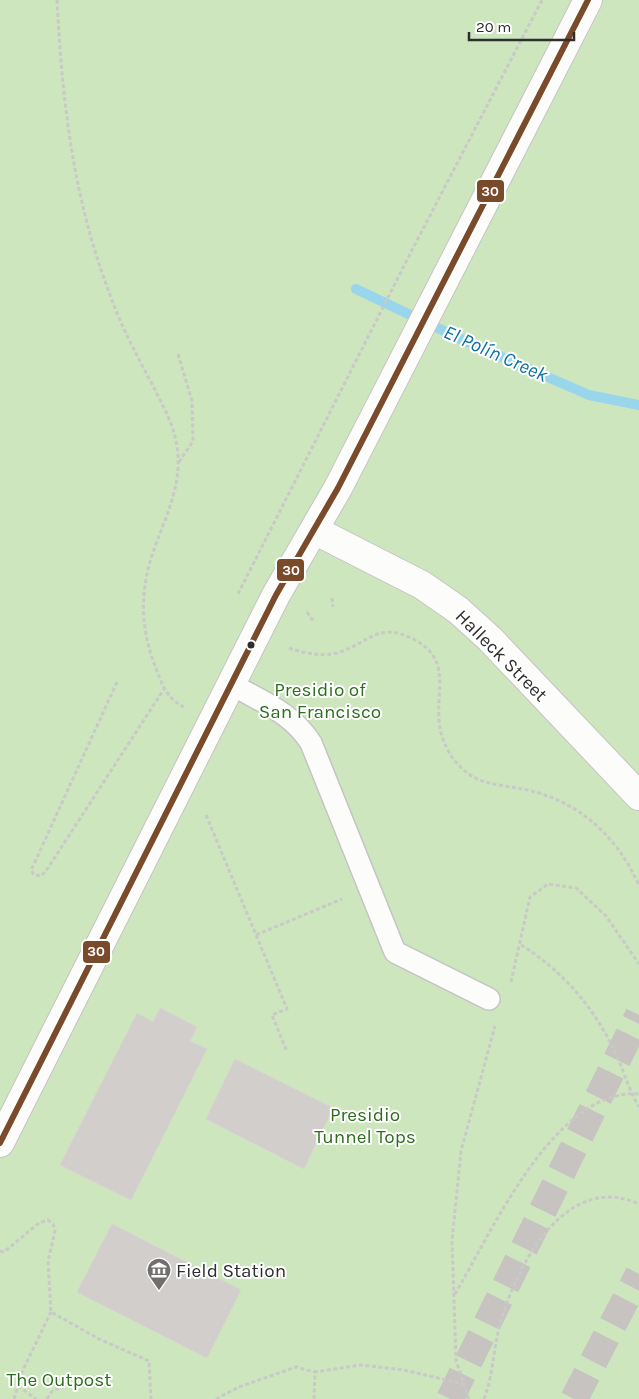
<svg xmlns="http://www.w3.org/2000/svg" width="639" height="1399" viewBox="0 0 639 1399" font-family="Karla,sans-serif">
<style>
.green{fill:#cee6be}
.lines{fill:none;stroke-linecap:round;stroke-linejoin:round}
.stream{stroke:#99d6ec;stroke-width:10}
.building{fill:#d1cecb;stroke:#d7d4d0}
.highway-tunnel{stroke:#c6c3c0;stroke-width:28;stroke-dasharray:28 14;stroke-linecap:butt}
.lane-casing{stroke:#c5c4c5;stroke-width:24}
.secondary-casing{stroke:#c5c4c5;stroke-width:30}
.path{stroke:#c9c9c8;stroke-width:3;stroke-dasharray:4 2.5;stroke-linecap:butt}
.lane{stroke:#fcfcfb;stroke-width:21}
.secondary{stroke:#fcfcfb;stroke-width:28}
.bus-1-casing{stroke:#fff;stroke-width:10}
.bus-1{stroke:#7a4b2a;stroke-width:6}
.bus-dot{fill:#2e2e2e;stroke:#fff;stroke-width:2}
.labels{text-anchor:middle;stroke-width:4;stroke-linejoin:round;paint-order:stroke}
.street-label{font-size:19px;fill:#2e2e2e;stroke:#fff}
.park-label{font-size:19px;fill:#2c6e1b;stroke:#fff}
.poi-label{font-size:19px;fill:#2e2e2e;stroke:#fff;text-anchor:start}
.water-label{font-size:20px;font-style:italic;fill:#0d6fa3;stroke:#fff}
.line-badge{stroke:#fff;stroke-width:2}
.badge-label{font-size:14px;text-anchor:middle;font-weight:bold;fill:#fff}
</style>
<rect width="100%" height="100%" fill="#ece8e4"/>
<rect class="green" x="0" y="0" width="639" height="1399"/>
<g class="lines">
<path class="stream" d="M356,289L465,341L589,395L639,405"/>
</g>
<g class="building">
<path d="M160,1008L197,1027L190,1041L207,1049L131,1200L60,1165L137,1013L153,1022Z"/>
<path d="M235,1059L333,1108L304,1169L206,1119Z"/>
<path d="M112,1224L241,1290L207,1358L77,1292Z"/>
</g>
<g class="lines">
<g class="highway-tunnel">
<path d="M450,1399L639,1015"/>
<path d="M574,1399L639,1274"/>
</g>
<defs>
<path id="lane" d="M231,684C262,702 291,712 311,743L395,952L489,999"/>
<g id="secondary">
<path d="M314,530L422,585L458,610L490,639L639,796"/>
<path d="M0,1143L276,595L338,488L588,0"/>
</g>
</defs>
<use href="#lane" class="lane-casing"/>
<use href="#secondary" class="secondary-casing"/>
<g class="path">
<path d="M57,0C62,100 73,197 109,292C120,324 136,354 152,384C162,404 174,424 177,447C183,484 165,518 153,552C140,591 140,627 155,666C162,684 166,698 184,707"/>
<path d="M178,354L192,401L193,441L179,462"/>
<path d="M238,594L411,252L542,0"/>
<path d="M332,598L333,607"/>
<path d="M307,612L313,621"/>
<path d="M289,648C304,653 321,657 337,653C368,644 378,620 415,640C450,659 437,687 439,717C439,731 444,745 452,757C474,788 499,783 532,791C582,804 619,839 639,886"/>
<path d="M117,682L34,864L31,870L34,875L41,876L46,871L164,689"/>
<path d="M206,815L287,1009L272,1015L287,1052"/>
<path d="M256,935L342,899"/>
<path d="M521,945C559,968 591,1004 611,1044C622,1064 627,1087 639,1107"/>
<path d="M511,982L530,897L548,884L576,888L606,916L639,964"/>
<path d="M0,1251L4,1252L39,1223L48,1220L53,1224L55,1231L48,1261L51,1312L99,1339L149,1361L151,1399"/>
<path d="M455,1294C491,1234 554,1088 639,1094"/>
<path d="M18,1386L36,1399"/>
<path d="M14,1399L22,1372L51,1312"/>
<path d="M47,1399L53,1390L66,1386"/>
<path d="M216,1399L239,1387L296,1367L315,1372"/>
<path d="M314,1399L315,1372L360,1365L404,1370L463,1384"/>
<path d="M469,1399L456,1360L452,1241L461,1151L495,1026"/>
<path d="M484,1399C493,1376 493,1352 499,1328C514,1270 564,1170 639,1204"/>
</g>
<use href="#lane" class="lane"/>
<use href="#secondary" class="secondary"/>
<defs>
<path id="bus-1" d="M0,1143L276,595L338,488L588,0"/>
</defs>
<use href="#bus-1" class="bus-1-casing"/>
<use href="#bus-1" class="bus-1"/>
</g>
<defs>
<symbol id="museum-pin" viewBox="-11 -11 22 30"><path d="M0 17L-7.5 6A9.5 9.5 0 1 1 7.5 6Z" fill="#706f6e" stroke="#fff"/><path d="M0-6L6-3V-2H-6V-3ZM-5-1h2V3h-2ZM-1-1h2V3h-2ZM3-1h2V3H3ZM-6 4H6V6H-6Z" fill="#fff"/></symbol>
</defs>
<g fill-rule="evenodd">
<use href="#museum-pin" x="145" y="1256" width="28" height="38"/>
</g>
<circle class="bus-dot" cx="251" cy="645" r="4.5"/>
<g class="labels">
<g class="street-label">
<text transform="translate(502 655) rotate(45)" y="7">Halleck Street</text>
</g>
<g class="park-label">
<text x="320" y="696">Presidio of<tspan x="320" dy="22">San Francisco</tspan></text>
<text x="365" y="1121">Presidio<tspan x="365" dy="22">Tunnel Tops</tspan></text>
<text x="59" y="1386">The Outpost</text>
</g>
<g class="poi-label">
<text x="176" y="1277">Field Station</text>
</g>
<g class="water-label">
<text transform="translate(496 353) rotate(24)" y="7">El Polín Creek</text>
</g>
</g>
<g class="line-badge">
<rect x="476" y="179" width="29" height="24" rx="5" fill="#7a4b2a"/>
<rect x="276" y="558" width="29" height="24" rx="5" fill="#7a4b2a"/>
<rect x="82" y="940" width="29" height="24" rx="5" fill="#7a4b2a"/>
</g>
<g class="badge-label">
<text x="490" y="196">30</text>
<text x="291" y="575">30</text>
<text x="96" y="956">30</text>
</g>
<path d="M469 32v8h105v-8" fill="none" stroke="#2e2e2e" stroke-width="2.5"/>
<text x="476" y="32" font-size="15" fill="#2e2e2e" stroke="#ffffff" stroke-width="4" paint-order="stroke">20 m</text>
</svg>
